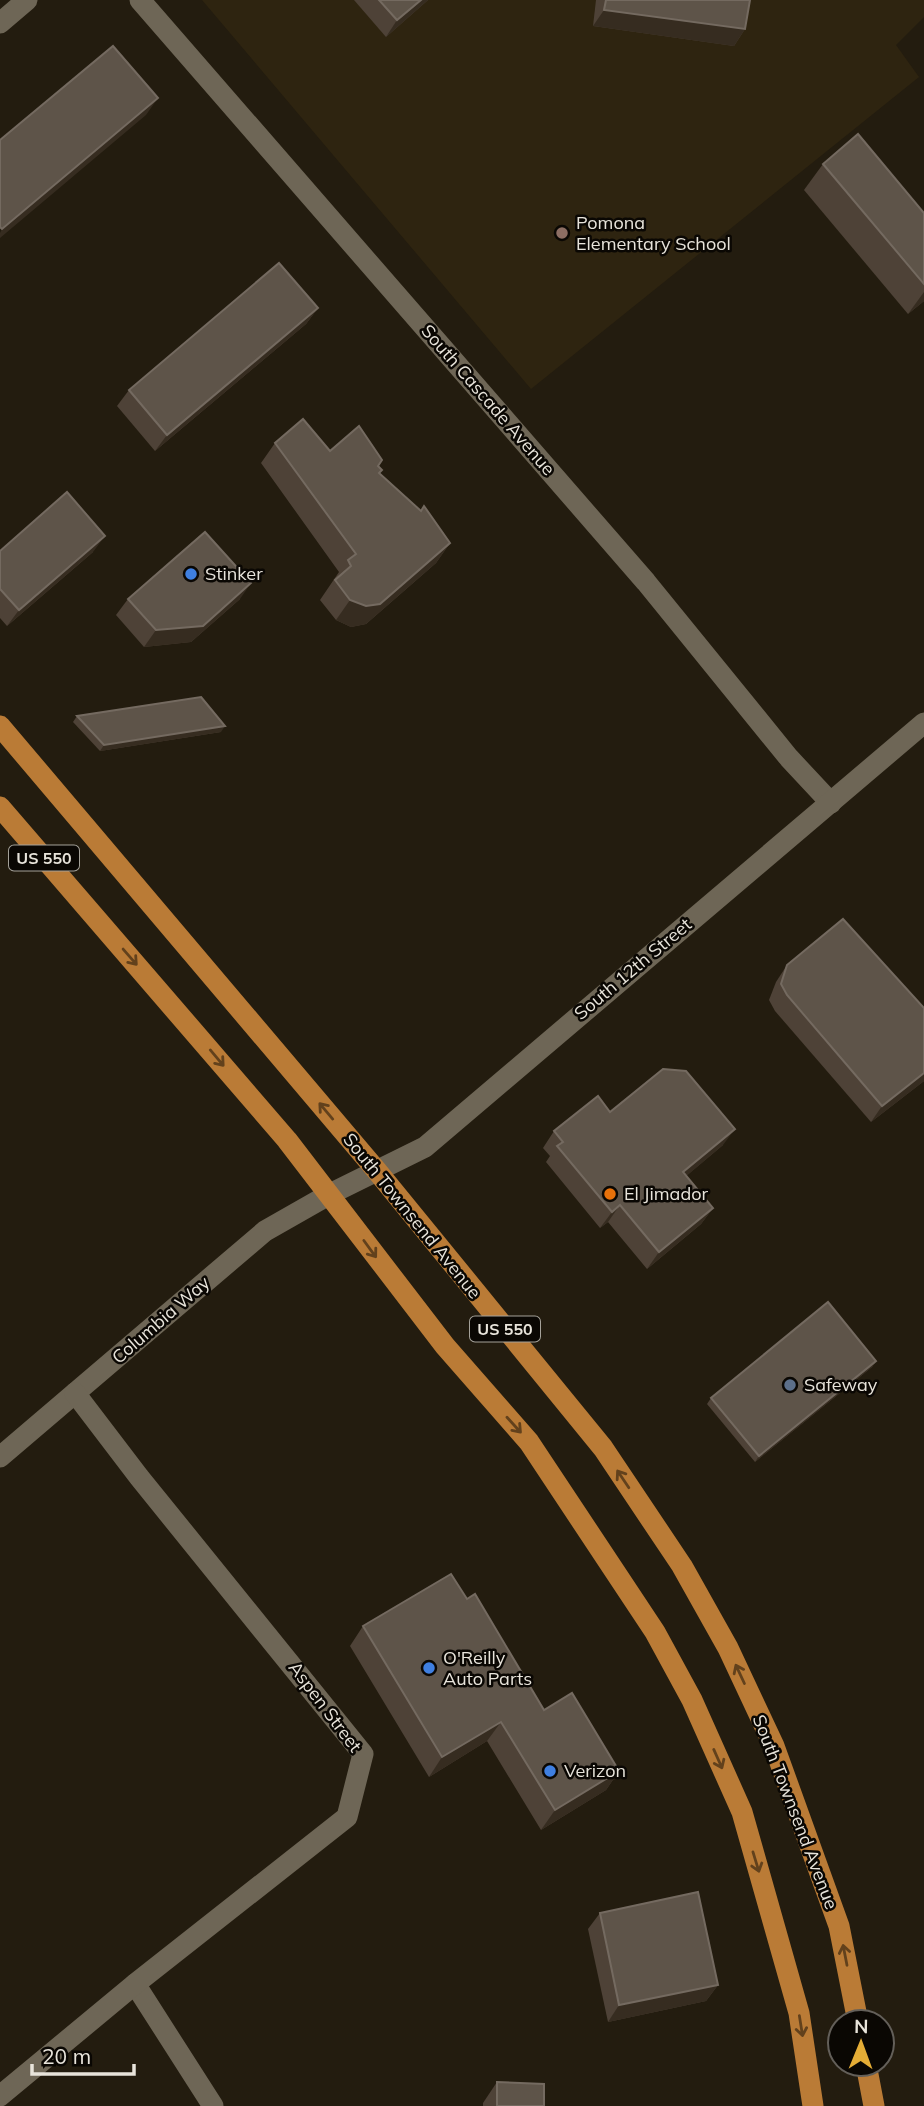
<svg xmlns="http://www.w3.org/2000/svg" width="924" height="2106" viewBox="0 0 924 2106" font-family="Mulish,sans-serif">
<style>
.built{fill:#2e2410}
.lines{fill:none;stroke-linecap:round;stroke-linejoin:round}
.minor{stroke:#6e6656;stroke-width:21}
.tertiary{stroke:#6e6656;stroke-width:21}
.trunk{stroke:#ba7b36;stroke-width:21}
.wall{fill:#4e4237}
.shaded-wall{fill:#362c20}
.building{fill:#5e5449;stroke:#746a60;stroke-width:2}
.oneway{stroke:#62411c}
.education-dot{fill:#8d6e63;stroke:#0a0703;stroke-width:2.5}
.shop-dot{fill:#3f7fe0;stroke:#0a0703;stroke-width:2.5}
.food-dot{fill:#e8710a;stroke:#0a0703;stroke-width:2.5}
.service-dot{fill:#5c6f8a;stroke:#0a0703;stroke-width:2.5}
.labels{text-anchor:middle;stroke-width:5;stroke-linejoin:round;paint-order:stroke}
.shield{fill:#0a0703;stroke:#a5a29a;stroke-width:2}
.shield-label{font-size:16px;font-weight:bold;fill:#e8e4db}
.poi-label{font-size:18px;fill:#e8e4db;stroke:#0a0703;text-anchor:start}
.street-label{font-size:18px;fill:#e8e4db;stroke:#0a0703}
</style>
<rect width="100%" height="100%" fill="#231c0f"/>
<path class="built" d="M202,0H924V17L896,45L919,77L531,389Z"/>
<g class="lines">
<g class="minor">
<path d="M140,0L646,582L789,758L831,803"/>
<path d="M0,23L27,0"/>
<path d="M0,1457L265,1231L330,1194"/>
<path d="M135,1984L213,2106"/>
<path d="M0,2096L135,1984L347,1817L363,1754L139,1477L75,1393"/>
</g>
<path class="tertiary" d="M330,1194L425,1147L924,723"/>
<g class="trunk">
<path d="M0,726L377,1171L603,1448L682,1566L728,1648L774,1746L839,1926L858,2022"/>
<path d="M0,807L287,1140L445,1346L529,1442L655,1632L692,1700L742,1812L799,2013L813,2106"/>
<path d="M866,2064L874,2106"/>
</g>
</g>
<g class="wall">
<path d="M354,0H428L386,37Z"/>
<path d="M596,0H750L745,29L734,46L593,26Z"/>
<path d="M823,164L924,213V301L908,314L804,190Z"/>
<path d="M318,308L306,324L155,451L117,406L129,390Z"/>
<path d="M275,443L330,451L378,466L380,474L450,543L436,563L366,624L351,627L336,620L320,600L339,572L261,463Z"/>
<path d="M0,551L93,552L7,626L0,618Z"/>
<path d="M128,599H240L191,642L144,647L116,615Z"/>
<path d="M77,716L221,732L100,751L73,722Z"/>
<path d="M787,965L924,1081L871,1122L775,1011L769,1000L776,982Z"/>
<path d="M610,1112L723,1145L686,1176L713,1208L701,1224L647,1269L608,1222L600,1228L546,1162L550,1156L543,1148L554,1131Z"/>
<path d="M876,1361L872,1367L755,1462L707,1404L711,1398Z"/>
<path d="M467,1599L544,1710L619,1771L606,1790L541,1830L487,1741L429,1777L350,1646L363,1626Z"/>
<path d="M600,1913L718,1985L706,2001L608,2022L588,1929Z"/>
<path d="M497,2082L544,2106H483V2103Z"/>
</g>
<g class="shaded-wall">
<path d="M421,0H428L386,37L397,20Z"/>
<path d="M604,10L745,29L734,46L593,26Z"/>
<path d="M158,98L146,115L0,238V233L2,229Z"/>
<path d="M924,292V301L908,314Z"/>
<path d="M318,308L306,324L155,451L167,435Z"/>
<path d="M105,536L93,552L7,626L19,610Z"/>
<path d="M450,543L436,563L366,624L351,627L336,620L350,600Z"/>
<path d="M251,583L240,599L191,642L144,647L156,630Z"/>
<path d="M225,726L221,732L100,751L104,745Z"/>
<path d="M924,1073V1081L871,1122L882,1106Z"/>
<path d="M735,1129L723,1145L671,1189L683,1172Z"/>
<path d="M620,1205L608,1222L600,1228L612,1212Z"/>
<path d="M713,1208L701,1224L647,1269L659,1252Z"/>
<path d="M876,1361L872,1367L755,1462L759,1456Z"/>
<path d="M501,1722L487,1741L429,1777L442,1757Z"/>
<path d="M619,1771L606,1790L541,1830L555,1810Z"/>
<path d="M718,1985L706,2001L608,2022L619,2005Z"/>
</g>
<g class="building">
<path d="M379,0H421L397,20Z"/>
<path d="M606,0H750L745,29L604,10Z"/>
<path d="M113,46L158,98L2,229L0,227V140Z"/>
<path d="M858,134L924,213V284L823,164Z"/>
<path d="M279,263L318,308L167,435L129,390Z"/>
<path d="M303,419L330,451L359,426L382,460L378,466L382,470L379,473L421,511L424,506L450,543L380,604L366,606L350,600L335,580L351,566L348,560L356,554L275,443Z"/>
<path d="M67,492L105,536L19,610L0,589V551Z"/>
<path d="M205,532L251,583L203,626L156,630L128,599Z"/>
<path d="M201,697L225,726L104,745L77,716Z"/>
<path d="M843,919L924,1008V1073L882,1106L787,995L781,984L787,965Z"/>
<path d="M663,1069L686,1071L735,1129L683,1172L713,1208L659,1252L620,1205L612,1212L557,1146L563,1142L554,1131L598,1096L610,1112Z"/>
<path d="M828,1302L876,1361L759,1456L711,1398Z"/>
<path d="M451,1574L467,1599L475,1594L544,1710L572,1693L619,1771L555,1810L501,1722L442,1757L363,1626Z"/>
<path d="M698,1892L718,1985L619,2005L600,1913Z"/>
<path d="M497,2082L544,2084V2106H497Z"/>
</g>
<defs><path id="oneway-shaft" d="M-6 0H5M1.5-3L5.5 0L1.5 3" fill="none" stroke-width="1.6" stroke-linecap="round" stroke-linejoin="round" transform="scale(1.75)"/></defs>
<g class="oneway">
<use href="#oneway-shaft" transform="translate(130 957) rotate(49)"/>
<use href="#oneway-shaft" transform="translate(217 1058) rotate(50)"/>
<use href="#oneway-shaft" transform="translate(326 1111) rotate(-130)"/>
<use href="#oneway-shaft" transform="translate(370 1249) rotate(54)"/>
<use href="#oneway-shaft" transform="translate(514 1425) rotate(48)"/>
<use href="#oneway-shaft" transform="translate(623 1479) rotate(-124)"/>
<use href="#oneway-shaft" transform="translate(740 1674) rotate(-115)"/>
<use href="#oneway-shaft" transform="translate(718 1759) rotate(66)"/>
<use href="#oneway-shaft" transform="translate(756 1862) rotate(73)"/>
<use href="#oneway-shaft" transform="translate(845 1955) rotate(-101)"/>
<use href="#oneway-shaft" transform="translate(801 2026) rotate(81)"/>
</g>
<circle class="education-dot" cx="562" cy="233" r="7"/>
<g class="shop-dot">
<circle cx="191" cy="574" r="7"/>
<circle cx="429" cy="1668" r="7"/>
<circle cx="550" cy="1771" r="7"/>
</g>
<circle class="food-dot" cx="610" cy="1194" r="7"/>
<circle class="service-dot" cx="790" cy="1385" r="7"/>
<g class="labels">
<g class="shield">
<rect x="9" y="845.5" width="70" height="25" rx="5"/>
<rect x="470" y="1316.5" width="70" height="25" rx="5"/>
</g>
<g class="shield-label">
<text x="44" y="864">US 550</text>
<text x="505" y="1335">US 550</text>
</g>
<g class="poi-label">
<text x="576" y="229">Pomona<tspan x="576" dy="21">Elementary School</tspan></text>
<text x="205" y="580">Stinker</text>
<text x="624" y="1200">El Jimador</text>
<text x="804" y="1391">Safeway</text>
<text x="443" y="1664">O'Reilly<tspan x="443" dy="21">Auto Parts</tspan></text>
<text x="564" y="1777">Verizon</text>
</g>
<g class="street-label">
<text transform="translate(488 400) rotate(49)" y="6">South Cascade Avenue</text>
<text transform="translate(633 969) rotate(-40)" y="6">South 12th Street</text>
<text transform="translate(412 1216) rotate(51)" y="6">South Townsend Avenue</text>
<text transform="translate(161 1320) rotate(-41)" y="6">Columbia Way</text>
<text transform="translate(325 1707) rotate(53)" y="6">Aspen Street</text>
<text transform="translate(795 1812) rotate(69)" y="6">South Townsend Avenue</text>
</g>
</g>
<g transform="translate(861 2043) rotate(1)"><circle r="33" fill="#0a0703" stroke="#635f59" stroke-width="2"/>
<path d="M0-5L12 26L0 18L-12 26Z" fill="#e5ad36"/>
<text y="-10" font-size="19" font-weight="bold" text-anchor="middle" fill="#e8e4db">N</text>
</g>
<path d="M32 2064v10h102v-10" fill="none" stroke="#e8e4db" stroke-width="3.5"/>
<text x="42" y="2064" font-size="21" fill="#e8e4db" stroke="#0a0703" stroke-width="5" paint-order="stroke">20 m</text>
</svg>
